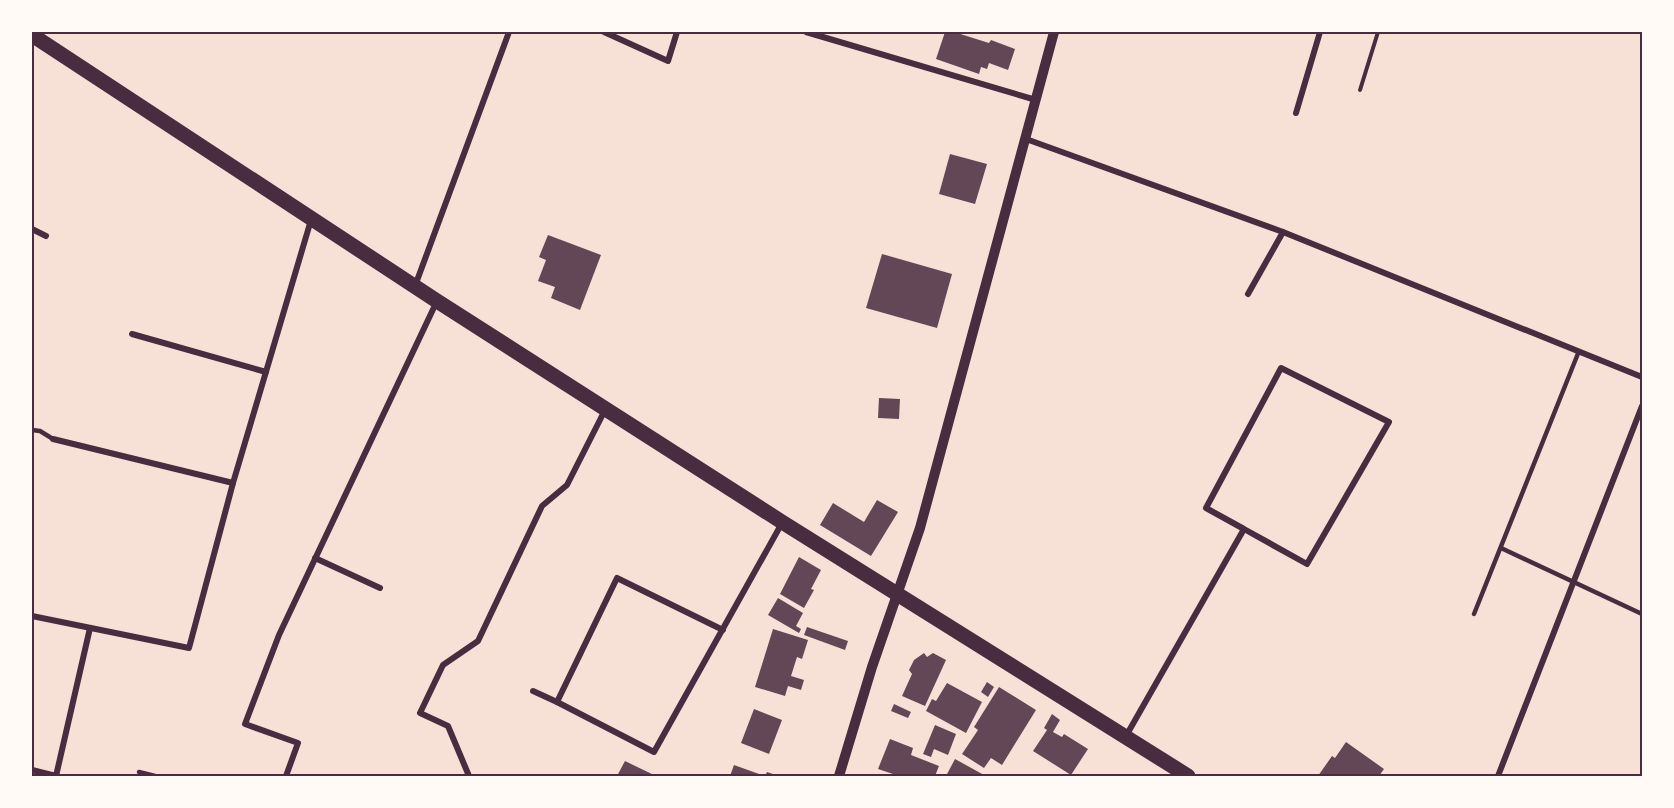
<svg xmlns="http://www.w3.org/2000/svg" width="1674" height="808" viewBox="0 0 1674 808" font-family="Arial,sans-serif">
<style>
.building{fill:#644757}
.lines{fill:none;stroke-linecap:round;stroke-linejoin:round}
.path{stroke:#4a2c40;stroke-width:4}
.service{stroke:#4a2c40;stroke-width:4.5}
.minor{stroke:#4a2c40;stroke-width:6}
.tertiary{stroke:#4a2c40;stroke-width:10}
.primary{stroke:#4a2c40;stroke-width:15}
.neatline{fill:none;stroke:#4a2c40;stroke-width:2}
</style>
<rect width="100%" height="100%" fill="#f7e1d7"/>
<g class="building">
<path d="M945,32H954L989,43L991,40L1015,49L1008,70L989,63L987,69L981,67L979,74L936,59Z"/>
<path d="M950,154L987,164L975,204L939,194Z"/>
<path d="M548,235L601,255L580,310L551,298L555,287L538,281L546,260L539,257Z"/>
<path d="M882,254L952,274L937,328L866,308Z"/>
<path d="M879,398L900,399L899,419L878,418Z"/>
<path d="M877,500L898,512L871,556L820,525L833,503L864,522Z"/>
<path d="M799,557L821,570L811,589L814,590L804,608L780,594Z"/>
<path d="M778,598L803,613L796,626L801,629L799,633L768,615Z"/>
<path d="M807,627L848,641L845,650L804,635Z"/>
<path d="M773,629L808,640L802,659L797,657L791,676L804,680L801,690L788,686L785,696L755,687Z"/>
<path d="M924,653L927,657L933,653L946,660L925,706L902,696L912,674L909,670L914,660Z"/>
<path d="M987,682L994,687L988,697L981,692Z"/>
<path d="M947,683L982,702L966,733L926,711L932,699L936,701Z"/>
<path d="M999,687L1036,710L1002,765L991,758L984,768L962,754L978,730L974,727Z"/>
<path d="M894,704L911,712L908,718L891,711Z"/>
<path d="M754,709L782,720L769,754L741,743Z"/>
<path d="M1052,714L1060,720L1053,732L1062,737L1064,734L1088,749L1071,775L1033,751L1047,730L1044,728Z"/>
<path d="M935,725L956,734L948,755L934,749L931,757L923,754Z"/>
<path d="M890,739L913,748L911,755L939,766L935,776H899L878,769Z"/>
<path d="M1346,742L1384,769L1379,776H1318L1332,756L1335,758Z"/>
<path d="M955,759L984,775L983,776H946Z"/>
<path d="M625,761L656,776H617Z"/>
<path d="M734,765L765,776L767,772L779,776H730Z"/>
</g>
<g class="lines">
<path class="path" d="M1360,90L1378,32"/>
<g class="service">
<path d="M32,430L40,431L53,439"/>
<path d="M1501,548L1642,614"/>
<path d="M1474,614L1579,351"/>
<path d="M139,772L155,776"/>
</g>
<g class="minor">
<path d="M604,32L668,61L677,32"/>
<path d="M806,32L1036,100"/>
<path d="M1296,113L1320,32"/>
<path d="M1026,139L1283,232L1642,377"/>
<path d="M32,229L46,236"/>
<path d="M415,286L509,32"/>
<path d="M1248,294L1283,232"/>
<path d="M132,334L266,372"/>
<path d="M53,439L233,483"/>
<path d="M315,558L380,588"/>
<path d="M32,616L189,648L233,483L311,220"/>
<path d="M723,630L617,578L557,702L654,752L782,523"/>
<path d="M533,691L557,702"/>
<path d="M1126,736L1244,529L1206,508L1281,368L1389,422L1307,564L1244,529"/>
<path d="M32,770L56,776L90,628"/>
<path d="M286,776L298,743L245,724L279,635L437,301"/>
<path d="M469,776L448,726L420,713L443,665L478,641L542,506L567,485L605,410"/>
<path d="M1498,776L1642,406"/>
</g>
<path class="tertiary" d="M839,776L872,667L920,528L1054,32"/>
<path class="primary" d="M32,35L437,301L782,522L1188,776"/>
</g>
<rect width="1674" height="808" fill="none" stroke="#fffaf5" stroke-width="66"/>
<rect x="33" y="33" width="1608" height="742" class="neatline"/>
</svg>
